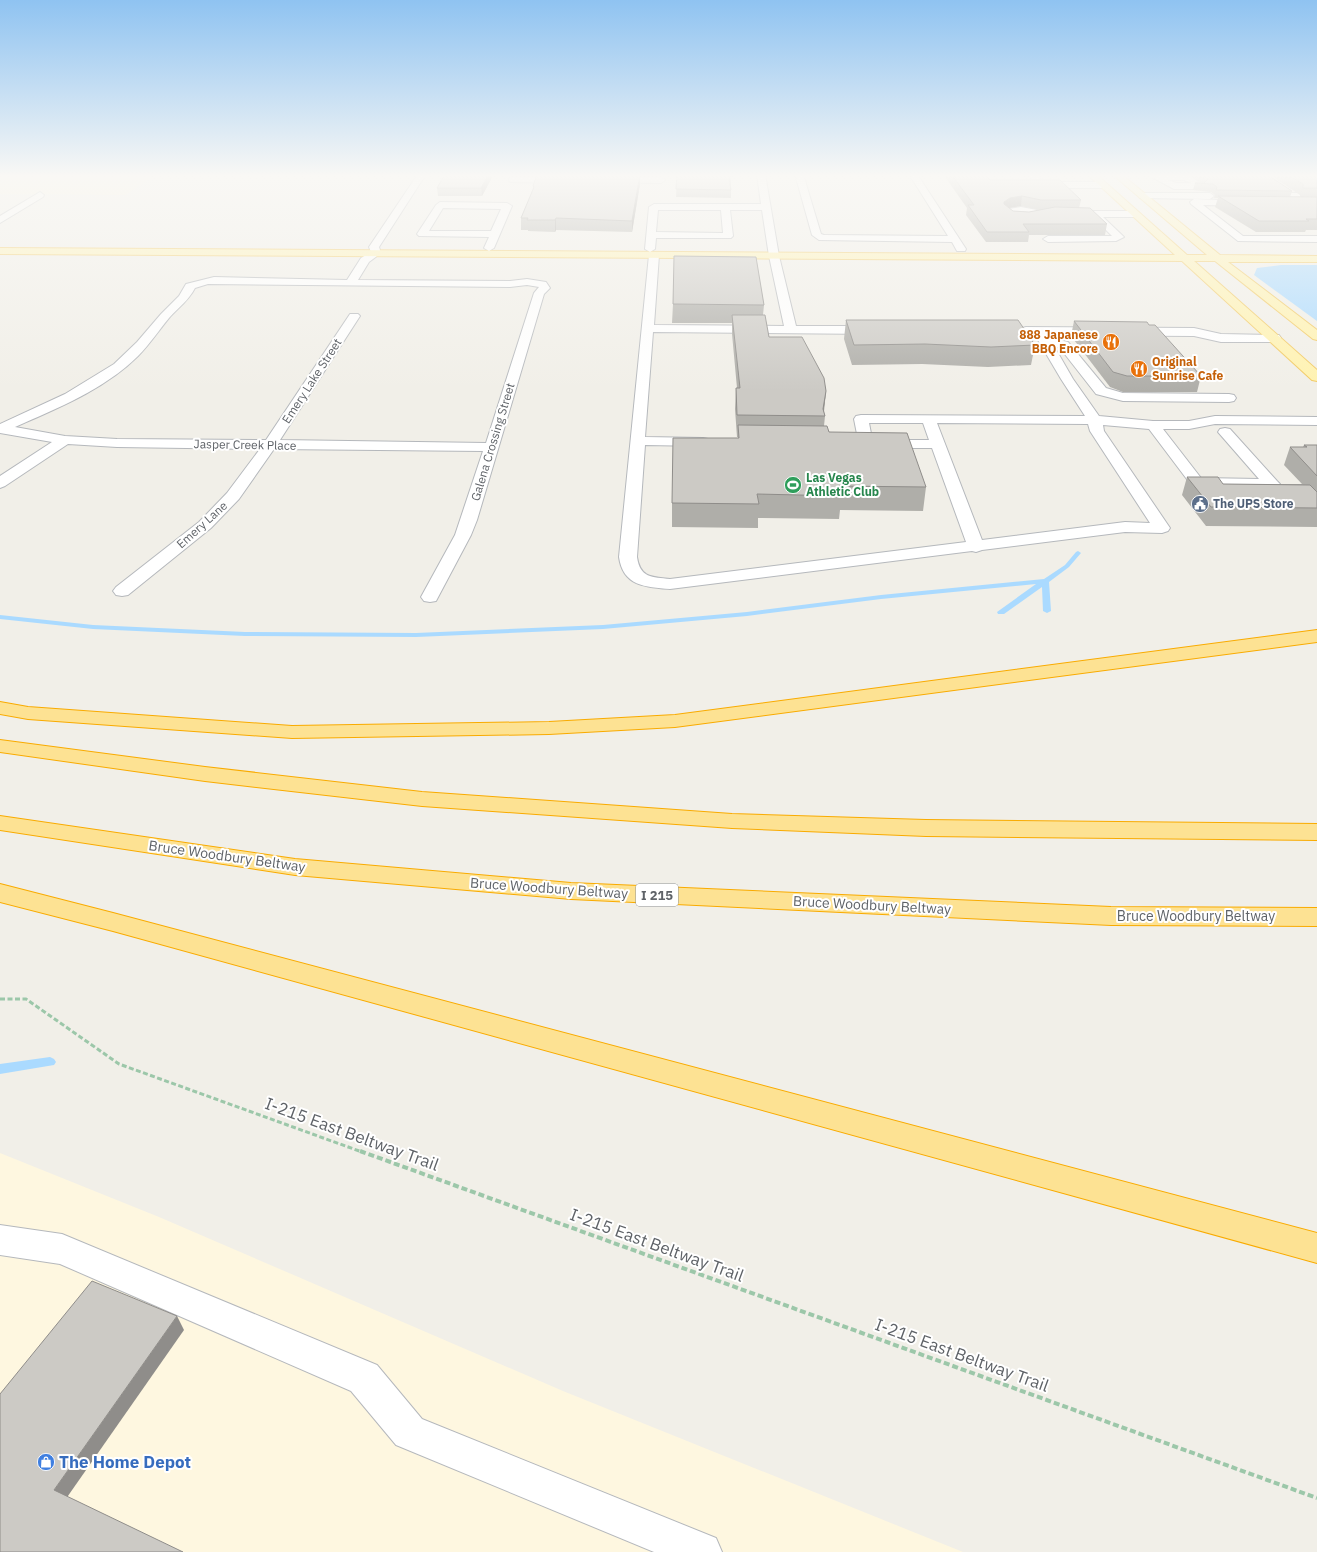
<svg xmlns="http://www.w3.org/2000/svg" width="1317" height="1552" viewBox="0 0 1317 1552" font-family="'IBM Plex Sans',sans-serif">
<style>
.commercial{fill:#fef7e0}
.sand{fill:#fbf3d9}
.water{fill:#aadaff}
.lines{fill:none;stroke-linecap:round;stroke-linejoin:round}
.stream{fill:#aadaff;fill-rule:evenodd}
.minor-casing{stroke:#b5b8bc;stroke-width:2}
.major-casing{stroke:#f2c960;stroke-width:2}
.highway-casing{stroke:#f9ab00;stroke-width:2}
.path-far1{stroke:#9cc7a9;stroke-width:3;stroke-dasharray:5 2.5;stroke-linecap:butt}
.path{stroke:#9cc7a9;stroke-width:4;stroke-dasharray:6 3;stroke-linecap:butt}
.minor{fill:#fff;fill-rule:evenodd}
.major{fill:#fff2af;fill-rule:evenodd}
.highway{fill:#fde293;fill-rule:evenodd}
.wall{fill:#afaea9;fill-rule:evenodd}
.shaded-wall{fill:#8f8d8a}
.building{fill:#cccac5;stroke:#8f8d8a}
.labels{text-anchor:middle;stroke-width:4;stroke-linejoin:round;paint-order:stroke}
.far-food-label{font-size:12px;font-weight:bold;fill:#c56008;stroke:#fff;text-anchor:end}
.far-street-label{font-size:12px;fill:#5f6368;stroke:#fff}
.far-leisure-label{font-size:12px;font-weight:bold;fill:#27864d;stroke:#fff;text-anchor:start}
.far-service-label{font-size:12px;font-weight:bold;fill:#4e5e75;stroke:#fff;text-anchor:start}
.shield{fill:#fff;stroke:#8f9295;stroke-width:1}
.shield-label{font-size:13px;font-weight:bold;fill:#5f6368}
.street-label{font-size:14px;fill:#5f6368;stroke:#fff}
.near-street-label{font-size:17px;fill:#5f6368;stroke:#fff}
.near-shop-label{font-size:17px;font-weight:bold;fill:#366cbe;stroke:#fff;text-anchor:start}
</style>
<rect width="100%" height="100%" fill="#f1efe8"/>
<path class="commercial" d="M0,1153L159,1217L563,1391L963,1552H0Z"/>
<path class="sand" d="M0,174H156L126,195L0,194Z"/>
<path class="water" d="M1281,265H1317V321L1254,275L1257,268Z"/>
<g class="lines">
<g class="stream">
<path d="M1078,551L1081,553L1069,567L1049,582L1051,611L1047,613L1043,611L1042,587L1004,614H998L997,612L1036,584L881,599L747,616L603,629L416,637L245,636L93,629L0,619V615L93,625L245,632L416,633L603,625L747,612L881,595L1044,579L1065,565L1076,552Z"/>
<path d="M50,1057L54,1059L56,1062L54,1065L0,1074V1064Z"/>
</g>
<defs>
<g id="minor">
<path d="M418,174H426L379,247L381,253L369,262L358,280L510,281L527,279L546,282L550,288L544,294L477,520L471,535L436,601L430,602L424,601L421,597L455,535L483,451L274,449L239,499L211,528L128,595L122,596L116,595L113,591L116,587L199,522L227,493L260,449L117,447L68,444L5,486L0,488V476L52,442L0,433V424L65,394L114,364L137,342L161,314L179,296L186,284L214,277L347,280L361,258L371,252L369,247ZM208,284L510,287L527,285L539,287L534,293L486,443L280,440L360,316L358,314H350L266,440L117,439L65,436L15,427C58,408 105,389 138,356C150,344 159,330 169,318C178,308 189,300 195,288Z"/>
<path d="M757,174H765L779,256L796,326H876L880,327L882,330L880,333L876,334L653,332L645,437L703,438L708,439L710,442L708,445L703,446L645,445L637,557C640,578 652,577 670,579L966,542L932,448H882L877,447L875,444L877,441L882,440H929L923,423H869L873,444L871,447C862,449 852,448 843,446L841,443L843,440L858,439L854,419L856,416L861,415L1085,416L1061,379L1035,335L1022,334L1020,331L1022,328L1026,327L1194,328L1221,334L1279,335L1281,338L1279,341L1275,342H1221L1194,336L1047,335L1049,338L1068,342L1106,388L1123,393L1229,394L1234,395L1236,398L1234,401L1229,402L1123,401L1096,394L1060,348L1054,346L1073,379L1099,416L1153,421H1189L1215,416L1317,417V425L1215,424L1189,429H1163L1201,478L1259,479L1218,432L1220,429L1225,428L1230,429L1277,481L1280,484L1277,487L1272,489L1192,486L1149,429L1103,425L1104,431L1170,528L1168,531L1162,533L1125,532L982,550L976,552L972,551L670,589C645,587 623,586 619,557L649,255L654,252L659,255L654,325L784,326L769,256L762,210H730L733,236L731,238H656L655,249L650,252L645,249L649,207L654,204H761ZM658,210H721L723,233L656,232ZM937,423L1088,424L1090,431L1150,523L1125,522L982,540Z"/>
<path d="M795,174H803L821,234L824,235L948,236L909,174H917L966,249L965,251H957L952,242L819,240L812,235Z"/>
<path d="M1028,174H1036L1044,182H1103L1107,185L1103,188H1042L1039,187Z"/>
<path d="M1146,174H1186L1205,186L1201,189H1174ZM1168,180H1184L1191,183H1176Z"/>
<path d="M513,177H566L570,180L566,183L510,182L509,180L510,178Z"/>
<path d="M610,177H661L665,180L661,183L607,182L606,180L607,178Z"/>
<path d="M40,192L44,195L43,197L0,223V216Z"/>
<path d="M1143,193H1210L1214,196L1210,199L1140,198L1139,196Z"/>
<path d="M1260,193H1317V199L1257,198L1256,196Z"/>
<path d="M1194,199L1249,201L1250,203L1246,206L1203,205L1243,236H1317V242L1238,241L1191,204L1190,202Z"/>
<path d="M440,202L507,203L512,206L494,248L489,251L484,248L489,237L419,236L417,234L436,205ZM443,208L501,209L491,231H429Z"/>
<path d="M1021,207L1037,210L1043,215C1034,225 1012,223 1003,213L1009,209ZM1015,213L1032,215H1023Z"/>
<path d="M1088,211H1135L1140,214L1135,217H1103L1124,237L1116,241L1048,242L1043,239L1048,236H1112L1093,217L1085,216L1083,214Z"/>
<path d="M0,1225L62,1234L377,1365L422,1419L716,1538L722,1552H654L396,1445L351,1391L60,1264L0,1255Z"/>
</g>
<path id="major" d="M1087,174H1096L1187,255H1207L1112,174H1121L1220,255L1317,256V262H1228L1317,330V340L1313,339L1215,261H1194L1317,370V381L1312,380L1182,261L0,254V248L1175,255Z"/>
<g id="highway">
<path d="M1317,630V642L675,727L549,734L292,738L28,719L0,714V702L28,707L292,726L549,722L675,715Z"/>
<path d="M0,740L205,767L422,792L732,814L926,820L1317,824V840L926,836L732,828L422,806L205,781L0,752Z"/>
<path d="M0,816L295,859L571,883L1111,907L1317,908V926L1111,925L571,899L295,875L0,830Z"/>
<path d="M0,884L113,913L1317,1233V1263L113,931L0,902Z"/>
</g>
</defs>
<use href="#minor" class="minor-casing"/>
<use href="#major" class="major-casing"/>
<use href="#highway" class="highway-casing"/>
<path class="path-far1" d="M0,999H26L119,1064L362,1152"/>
<path class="path" d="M360,1151L1317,1498"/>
<use href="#minor" class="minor"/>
<use href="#major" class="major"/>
<use href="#highway" class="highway"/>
</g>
<g class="wall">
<path d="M494,174L482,196H438L437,188Z"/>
<path d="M537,174H641V176H640V184L632,232L556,230L555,232L528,231V230H521V218L533,190V186Z"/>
<path d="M677,174L731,178V198L676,197Z"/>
<path d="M943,174H985L990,180L1081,200L1079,208L1107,224L1105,235H1029L1028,242H986L966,215L967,208ZM1021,206L1039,210H1041L1029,212L1013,211L1009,208Z"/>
<path d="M1188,174H1266L1292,191L1290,197H1300V195L1273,177L1274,174H1317V230H1306L1305,232H1256L1215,207L1218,198H1214L1215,195L1211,192L1193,190L1195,183H1202Z"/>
<path d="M673,304L764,305L763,315L769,337L826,391L824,412L825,416L824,426L829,432L926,487L923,511L840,510L839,519L758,518V528L672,527V503L738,438V437H737L735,409L736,388H737L732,334V323H672Z"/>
<path d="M846,320L1035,345L1031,365L988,367L922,364L852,365L844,339Z"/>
<path d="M1074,321L1201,376L1197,392H1123L1110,387L1071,336Z"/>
<path d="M1304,445H1317V527L1206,526L1182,495L1187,477L1223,484H1302L1284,465L1290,447H1303Z"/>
</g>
<g class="shaded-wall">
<path d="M489,174H494L482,196L481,188Z"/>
<path d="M640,174V184L632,232V221Z"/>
<path d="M1022,196L1021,206L1009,208L1002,212L1004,202L1010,198Z"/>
<path d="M556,218V230L555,232V220Z"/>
<path d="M826,391L823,416V409Z"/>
<path d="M177,1316L184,1330L63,1503L54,1490Z"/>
</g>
<g class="building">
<path d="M445,174H489L481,188H437Z"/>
<path d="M537,174H640L632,221L556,218L555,220H527L528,218H521L534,187L533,186Z"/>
<path d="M677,174H730L731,178H729L731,190L676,189Z"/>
<path d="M951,174H985L990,180H1060L1081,200H1041L1022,196L1010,198L1004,202V204L1013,211L1029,212L1055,207L1090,208L1107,224H1023L1029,232H987L968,205H974Z"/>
<path d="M1201,174H1266L1292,191L1216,190L1217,187L1213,184L1195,183H1204L1208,179Z"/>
<path d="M1286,174H1317V188H1303V184Z"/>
<path d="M1218,196L1317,197V219H1306L1309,221H1259Z"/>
<path d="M674,256L756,257L764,305L673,304Z"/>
<path d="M732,315H765L769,337H802L824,378L826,391L823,409L825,416L737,415L736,388H740Z"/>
<path d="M846,320H1018L1035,345L991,347L925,344L854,345Z"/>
<path d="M1074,321L1147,322L1149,325H1155L1201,376H1127L1113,372Z"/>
<path d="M738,425L827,426L829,432L907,433L926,487L839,486L841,496L757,494L759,504L672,503L673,438H739Z"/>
<path d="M1304,445H1317V476L1290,447H1307Z"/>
<path d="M1187,477H1218L1223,484L1310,485L1317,492V508L1211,507Z"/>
<path d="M92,1281L177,1316L54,1490L183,1552H0V1394Z"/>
</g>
<linearGradient id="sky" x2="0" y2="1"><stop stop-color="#8fc3f1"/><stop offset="0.45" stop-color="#f9f8f5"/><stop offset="1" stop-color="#f9f8f5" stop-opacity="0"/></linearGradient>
<rect width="1317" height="391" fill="url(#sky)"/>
<defs>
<symbol id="restaurant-disc" viewBox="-11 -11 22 22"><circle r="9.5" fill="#e8710a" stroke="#fff"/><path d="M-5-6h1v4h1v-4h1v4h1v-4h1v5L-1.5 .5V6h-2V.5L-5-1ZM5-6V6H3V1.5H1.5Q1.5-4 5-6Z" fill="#fff"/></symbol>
<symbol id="stadium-disc" viewBox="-11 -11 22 22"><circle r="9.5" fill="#2e9e5b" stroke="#fff"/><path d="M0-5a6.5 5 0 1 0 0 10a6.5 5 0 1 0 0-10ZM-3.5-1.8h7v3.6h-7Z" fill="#fff"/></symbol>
<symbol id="civic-disc" viewBox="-11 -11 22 22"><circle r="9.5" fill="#5c6f8a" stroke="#fff"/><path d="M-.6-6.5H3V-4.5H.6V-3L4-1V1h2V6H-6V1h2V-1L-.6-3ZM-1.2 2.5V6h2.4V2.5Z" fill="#fff"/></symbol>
<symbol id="shop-disc" viewBox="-11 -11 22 22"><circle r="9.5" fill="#3f7fe0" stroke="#fff"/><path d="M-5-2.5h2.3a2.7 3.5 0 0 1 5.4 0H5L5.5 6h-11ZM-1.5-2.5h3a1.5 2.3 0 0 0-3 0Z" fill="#fff"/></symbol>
</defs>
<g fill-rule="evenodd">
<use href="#restaurant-disc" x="1101" y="332" width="20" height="20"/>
<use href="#restaurant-disc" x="1129" y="359" width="20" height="20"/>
<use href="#stadium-disc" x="783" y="475" width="20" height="20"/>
<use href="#civic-disc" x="1190" y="494" width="20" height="20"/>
<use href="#shop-disc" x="36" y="1452" width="20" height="20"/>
</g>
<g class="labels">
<g class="far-food-label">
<text x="1098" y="339">888 Japanese<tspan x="1098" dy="14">BBQ Encore</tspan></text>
<text x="1152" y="366" text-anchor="start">Original<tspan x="1152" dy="14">Sunrise Cafe</tspan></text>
</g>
<g class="far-street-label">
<text transform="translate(312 381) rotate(-57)" y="4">Emery Lake Street</text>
<text transform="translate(493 442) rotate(-73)" y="4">Galena Crossing Street</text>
<text transform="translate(245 445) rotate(1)" y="4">Jasper Creek Place</text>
<text transform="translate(202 525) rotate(-42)" y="4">Emery Lane</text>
</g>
<g class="far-leisure-label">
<text x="806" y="482">Las Vegas<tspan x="806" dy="14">Athletic Club</tspan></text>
</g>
<g class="far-service-label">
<text x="1213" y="508">The UPS Store</text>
</g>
<rect class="shield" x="636" y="884" width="42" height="22" rx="3"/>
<g class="shield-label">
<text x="657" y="900">I 215</text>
</g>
<g class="street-label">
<text transform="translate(227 856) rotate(8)" y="5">Bruce Woodbury Beltway</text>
<text transform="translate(549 888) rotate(4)" y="5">Bruce Woodbury Beltway</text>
<text transform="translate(872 905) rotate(3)" y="5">Bruce Woodbury Beltway</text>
<text x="1196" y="921">Bruce Woodbury Beltway</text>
</g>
<g class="near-street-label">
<text transform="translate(352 1134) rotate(20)" y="6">I-215 East Beltway Trail</text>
<text transform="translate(657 1245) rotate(20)" y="6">I-215 East Beltway Trail</text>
<text transform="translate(962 1355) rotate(20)" y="6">I-215 East Beltway Trail</text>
</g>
<g class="near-shop-label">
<text x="59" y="1468">The Home Depot</text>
</g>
</g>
</svg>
